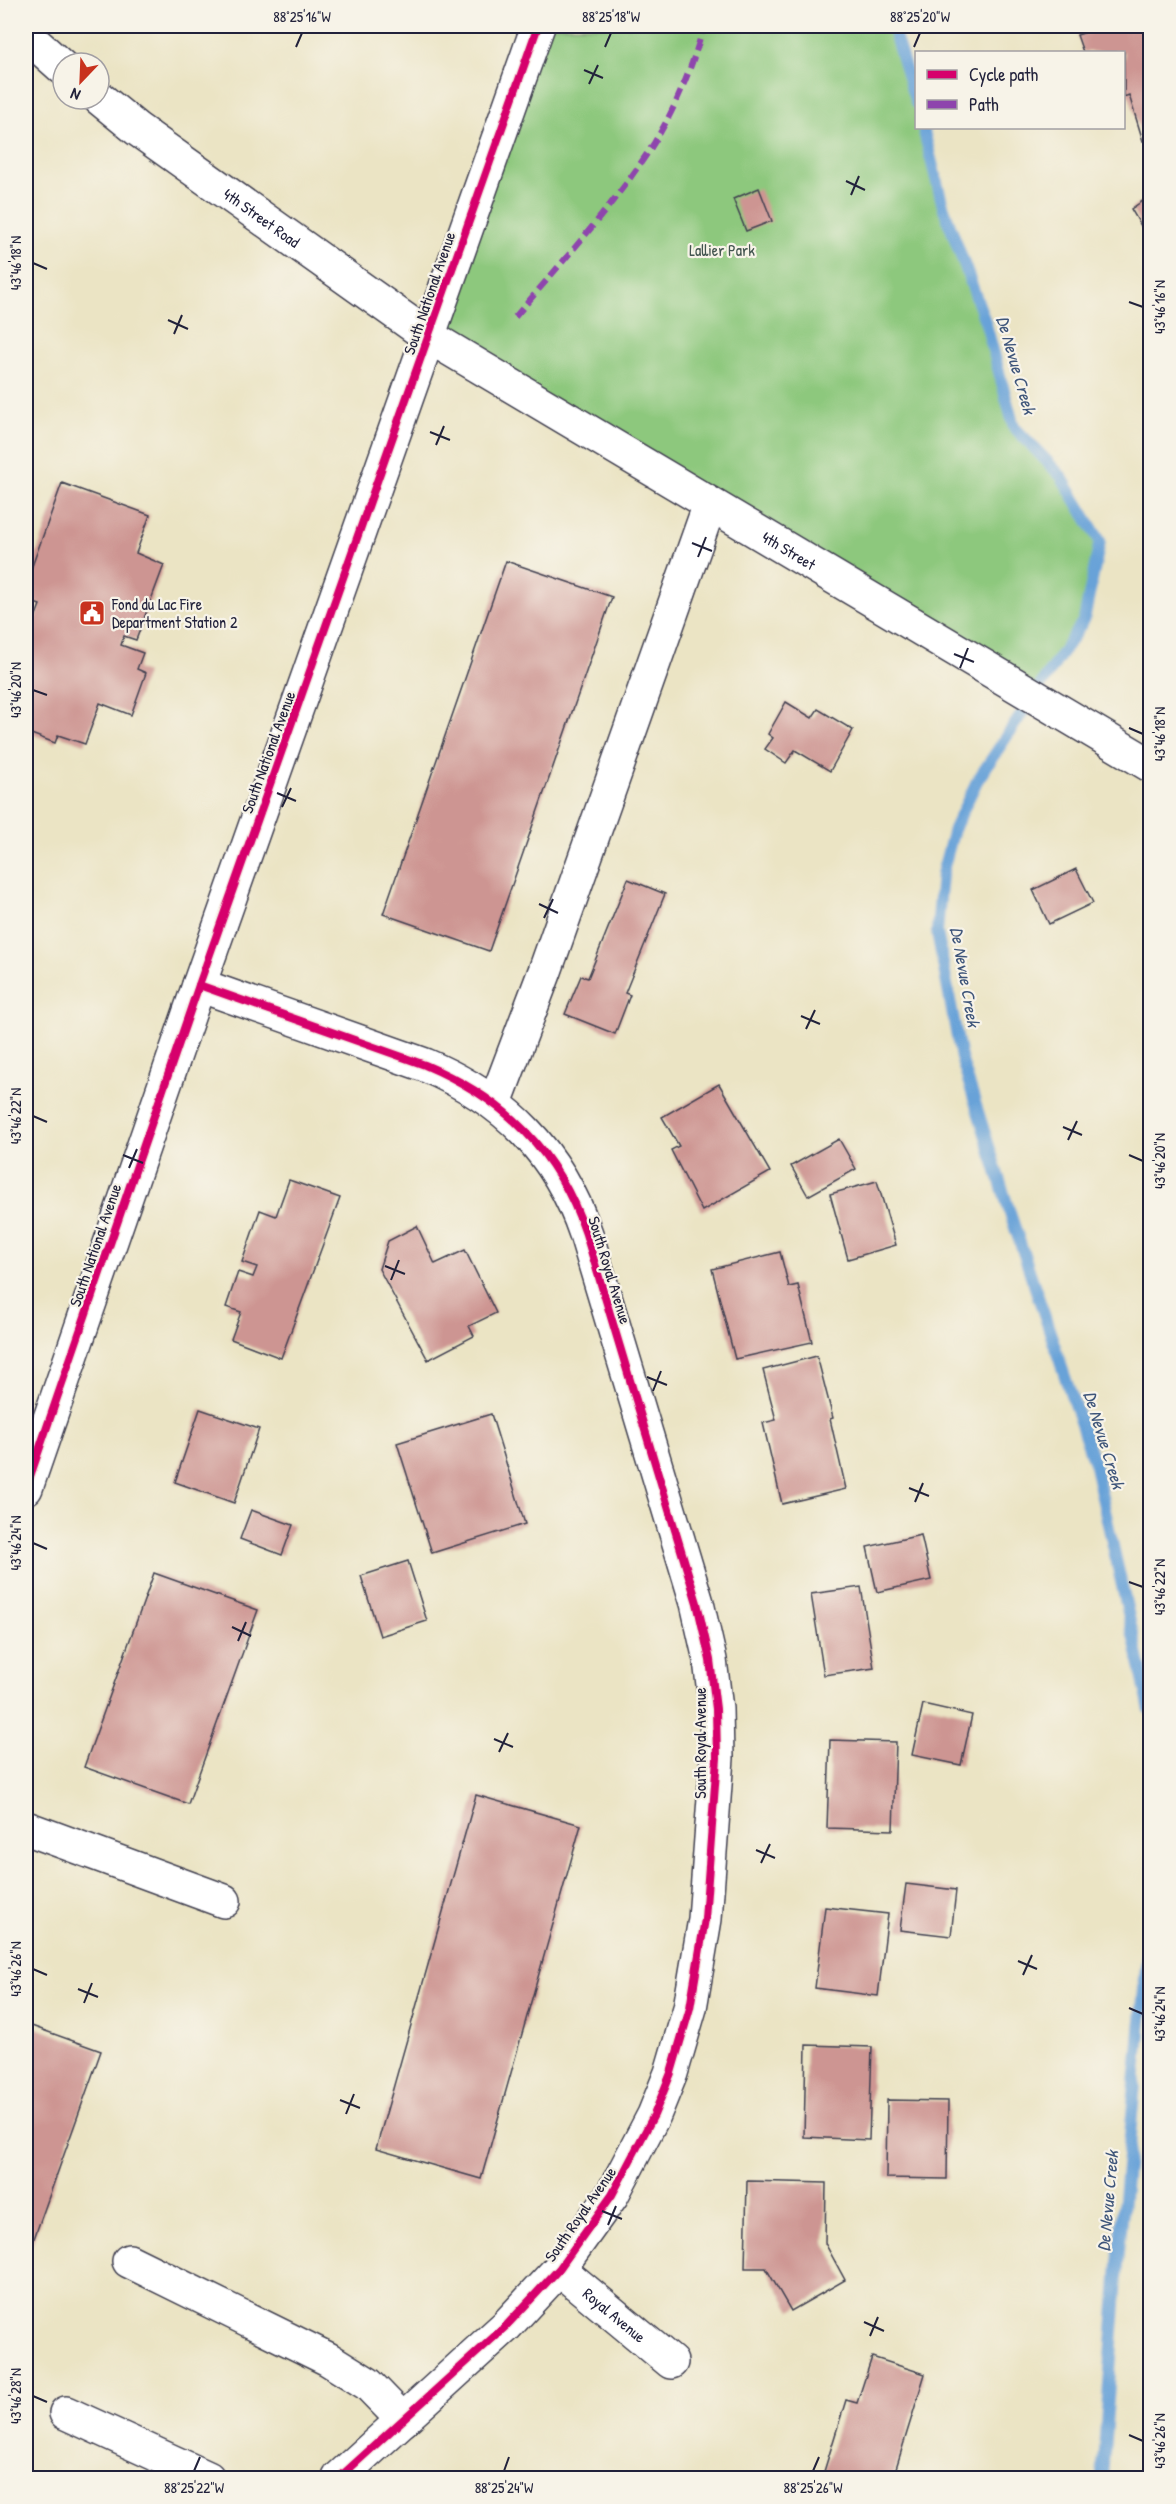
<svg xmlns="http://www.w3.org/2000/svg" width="1176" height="2504" viewBox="0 0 1176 2504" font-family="'Patrick Hand',sans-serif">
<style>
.green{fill:#8dc87d;stroke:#58755c;stroke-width:1.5}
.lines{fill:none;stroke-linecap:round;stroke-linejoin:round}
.stream{stroke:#68a2d8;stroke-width:12}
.building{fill:#cd9592}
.minor-casing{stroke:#403f50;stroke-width:36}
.minor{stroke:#fff;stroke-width:33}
.quiet{stroke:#8e44ad;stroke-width:6;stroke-dasharray:12 6;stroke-linecap:butt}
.cycleway-casing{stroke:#f7f3e8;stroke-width:11}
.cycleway{stroke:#d6006c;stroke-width:8}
.ticks{fill:none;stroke:#22223b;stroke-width:2}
.labels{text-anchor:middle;stroke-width:4.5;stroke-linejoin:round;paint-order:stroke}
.street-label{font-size:16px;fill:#22223b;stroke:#f7f3e8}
.park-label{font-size:16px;fill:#42544f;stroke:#f7f3e8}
.poi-label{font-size:16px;fill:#22223b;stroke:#f7f3e8;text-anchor:start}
.water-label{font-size:18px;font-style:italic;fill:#3e557a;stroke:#f7f3e8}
.neatline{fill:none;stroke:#22223b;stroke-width:2}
.ticks-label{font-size:15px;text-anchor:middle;fill:#22223b}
</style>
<rect width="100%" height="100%" fill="#f7f3e8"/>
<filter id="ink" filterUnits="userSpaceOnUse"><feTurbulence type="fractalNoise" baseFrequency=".0167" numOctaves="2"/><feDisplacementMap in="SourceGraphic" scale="12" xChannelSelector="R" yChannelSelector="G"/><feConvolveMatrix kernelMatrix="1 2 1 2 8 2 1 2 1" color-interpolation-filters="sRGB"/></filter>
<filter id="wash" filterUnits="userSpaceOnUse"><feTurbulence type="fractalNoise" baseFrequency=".008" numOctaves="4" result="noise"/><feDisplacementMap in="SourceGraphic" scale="24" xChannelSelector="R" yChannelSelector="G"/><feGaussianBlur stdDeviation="1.35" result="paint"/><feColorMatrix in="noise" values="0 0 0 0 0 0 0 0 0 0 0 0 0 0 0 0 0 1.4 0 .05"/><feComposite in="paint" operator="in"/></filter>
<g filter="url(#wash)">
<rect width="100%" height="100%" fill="#ebe4c4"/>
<path class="green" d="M538,26H892L916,103V128H923L943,206L986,324L1014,427L1057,472L1100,541L1084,620L1034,696L428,336Z"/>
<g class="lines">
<g class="stream">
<path d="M892,26L916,103"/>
<path d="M923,128L943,206L986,324L1014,427L1061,476L1100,541L1084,620L977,781L954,829L942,874L937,932L961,1058L1011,1216L1095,1466L1150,1710"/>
<path d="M1102,2478L1119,2251L1150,1926"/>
</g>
</g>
<g id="blocks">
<g class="building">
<path d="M1106,26H1150V139L1143,141L1129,95L1124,97V52H1083L1077,35Z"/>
<path d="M759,188L772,221L746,231L733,199Z"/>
<path d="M1150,196V241L1131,209Z"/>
<path d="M62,483L150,515L136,553L164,565L136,640L124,636L121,645L143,653L137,669L146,673L131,715L100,703L85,744L58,735L55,743L26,732V621L33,623L40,605L26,600V583Z"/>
<path d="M506,561L612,597L489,951L383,914Z"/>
<path d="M786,702L812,718L818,709L853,730L830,771L795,750L786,763L765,749L773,738L768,734Z"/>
<path d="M1076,869L1093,903L1049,924L1033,890Z"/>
<path d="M628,879L665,894L625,993L630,995L615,1034L565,1014L581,976L588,978Z"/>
<path d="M719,1084L770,1172L702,1211L671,1150L679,1146L662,1117Z"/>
<path d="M839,1139L856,1169L808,1196L791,1166Z"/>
<path d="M289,1180L340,1198L281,1358L231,1339L241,1312L226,1307L238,1272L253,1277L257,1267L242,1262L260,1210L276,1216Z"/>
<path d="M877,1181L896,1245L848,1259L830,1194Z"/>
<path d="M417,1226L435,1264L465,1250L496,1313L469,1326L474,1336L428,1360L379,1269L388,1241Z"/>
<path d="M780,1252L789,1287L798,1285L812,1342L735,1359L712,1269Z"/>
<path d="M817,1356L833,1418L830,1419L846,1489L782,1504L763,1423L776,1420L763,1370Z"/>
<path d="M200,1409L259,1429L234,1503L175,1482Z"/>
<path d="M491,1414L525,1524L432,1553L397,1443Z"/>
<path d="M251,1510L293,1525L282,1555L240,1539Z"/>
<path d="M921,1535L931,1580L877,1592L867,1547Z"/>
<path d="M408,1561L427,1621L380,1636L361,1576Z"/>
<path d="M154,1573L258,1610L188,1804L84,1767Z"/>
<path d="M861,1587L874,1668L824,1675L811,1594Z"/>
<path d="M923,1704L972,1715L961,1765L912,1755Z"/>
<path d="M830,1740L896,1742L893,1830L827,1828Z"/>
<path d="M476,1795L581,1825L481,2179L376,2149Z"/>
<path d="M906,1884L956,1890L951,1936L900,1930Z"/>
<path d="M825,1907L888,1914L878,1996L815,1988Z"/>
<path d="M26,2024L101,2051L26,2261Z"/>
<path d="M806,2045L872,2047L869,2140L804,2137Z"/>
<path d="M887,2100L948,2101L947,2179L886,2178Z"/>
<path d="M747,2181L826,2183L825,2243L845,2280L791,2311L766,2268H745Z"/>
<path d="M872,2357L925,2374L893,2478H822L846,2400L857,2403Z"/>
</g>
</g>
</g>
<g filter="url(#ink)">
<use href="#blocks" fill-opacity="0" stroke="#403f50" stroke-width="1.5"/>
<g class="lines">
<defs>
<g id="minor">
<path d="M26,35L63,68"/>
<path id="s1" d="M99,98L137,129L428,336L1150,765"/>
<path d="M199,985L425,1065C505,1099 558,1151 586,1234L697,1603L710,1660L716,1709L717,1758L705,1919L690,2008L671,2073L654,2115L612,2195L559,2269L506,2326L339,2478"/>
<path d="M495,1103L545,971L710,504"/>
<path d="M26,1488L199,985L538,26"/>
<path d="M26,1828L224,1901"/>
<path d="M129,2261L328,2359L368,2384L403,2420"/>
<path id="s2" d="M559,2269L671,2362"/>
<path d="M66,2413L208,2478"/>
</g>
</defs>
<use href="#minor" class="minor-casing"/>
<use href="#minor" class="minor"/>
<path class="quiet" d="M515,317C562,262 616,203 654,143C677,106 692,66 704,26"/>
<defs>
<g id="cycleway">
<path d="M199,985L425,1065C505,1099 558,1151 586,1234L697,1603L710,1660L716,1709L717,1758L705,1919L690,2008L671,2073L654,2115L612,2195L559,2269L506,2326L339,2478"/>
<path d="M26,1488L199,985L538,26"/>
</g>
</defs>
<use href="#cycleway" class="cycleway-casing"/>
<use href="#cycleway" class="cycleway"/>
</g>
</g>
<path class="ticks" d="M296,47L302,33M605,47L611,33M914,47L920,33M584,70L603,78M589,84L598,65M846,181L865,190M851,195L859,176M33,263L47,269M1129,302L1143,307M168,320L188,329M174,334L182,315M430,432L450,440M436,445L444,426M692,543L712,551M698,557L706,537M954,654L974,662M960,668L968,648M33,690L47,695M1129,728L1143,734M277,793L296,801M282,807L291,788M539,904L558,913M544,918L553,899M801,1016L820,1024M806,1029L815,1010M33,1116L47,1122M1063,1127L1082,1135M1068,1140L1077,1121M123,1155L143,1163M1129,1155L1143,1161M129,1168L137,1149M385,1266L405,1274M391,1280L399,1260M647,1377L667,1385M653,1391L661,1371M909,1488L929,1496M915,1502L923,1483M33,1543L47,1549M1129,1582L1143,1587M232,1627L251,1636M238,1641L246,1622M494,1739L513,1747M499,1752L508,1733M756,1850L775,1858M761,1863L770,1844M1018,1961L1037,1969M33,1969L47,1975M1023,1975L1032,1955M78,1989L98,1997M84,2003L92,1983M1129,2008L1143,2014M340,2100L360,2108M346,2114L354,2094M602,2211L622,2219M608,2225L616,2206M864,2322L884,2331M870,2336L878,2317M33,2396L47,2402M1129,2435L1143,2441M194,2471L200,2457M504,2471L509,2457M813,2471L819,2457"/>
<defs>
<symbol id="civic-square" viewBox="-11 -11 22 22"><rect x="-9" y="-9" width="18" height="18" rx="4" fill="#c8321e" stroke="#f7f3e8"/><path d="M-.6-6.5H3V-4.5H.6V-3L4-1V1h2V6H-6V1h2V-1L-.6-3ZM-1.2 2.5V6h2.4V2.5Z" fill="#fff"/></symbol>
</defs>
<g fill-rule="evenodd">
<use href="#civic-square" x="77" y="598" width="30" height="30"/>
</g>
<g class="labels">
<g class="street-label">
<text dy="6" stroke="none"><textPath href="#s1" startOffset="202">4th Street Road</textPath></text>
<text transform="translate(429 293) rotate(-71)" y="6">South National Avenue</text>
<text dy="6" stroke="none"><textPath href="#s1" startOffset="826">4th Street</textPath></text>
<text transform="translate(268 752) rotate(-70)" y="6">South National Avenue</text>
<text transform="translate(95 1245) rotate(-71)" y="6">South National Avenue</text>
<text transform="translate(610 1270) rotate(73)" y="6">South Royal Avenue</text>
<text transform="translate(700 1743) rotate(-90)" y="6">South Royal Avenue</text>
<text transform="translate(580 2214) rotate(-55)" y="6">South Royal Avenue</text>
<text dy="6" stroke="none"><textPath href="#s2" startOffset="72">Royal Avenue</textPath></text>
</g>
<g class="park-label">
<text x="722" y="256">Lallier Park</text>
</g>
<g class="poi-label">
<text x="112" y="610">Fond du Lac Fire<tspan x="112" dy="18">Department Station 2</tspan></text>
</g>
<g class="water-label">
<text transform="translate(1016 365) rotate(74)" y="6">De Nevue Creek</text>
<text transform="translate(965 977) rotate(80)" y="6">De Nevue Creek</text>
<text transform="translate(1104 1440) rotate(73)" y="6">De Nevue Creek</text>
<text transform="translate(1108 2201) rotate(-85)" y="6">De Nevue Creek</text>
</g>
</g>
<rect width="1176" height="2504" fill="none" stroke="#f7f3e8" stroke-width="66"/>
<rect x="915" y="51" width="210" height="78" fill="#f7f3e8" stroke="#a29fa3" stroke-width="1.5"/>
<rect x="927" y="70" width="30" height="9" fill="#d6006c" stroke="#a29fa3" stroke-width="1.5"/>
<text x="969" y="81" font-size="18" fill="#22223b">Cycle path</text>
<rect x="927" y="100" width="30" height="9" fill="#8e44ad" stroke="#a29fa3" stroke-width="1.5"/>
<text x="969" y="111" font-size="18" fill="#22223b">Path</text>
<g transform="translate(81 81) rotate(203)"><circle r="28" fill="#f7f3e8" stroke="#a29fa3" stroke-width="1.5"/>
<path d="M0-4.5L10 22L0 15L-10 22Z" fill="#c8321e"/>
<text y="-9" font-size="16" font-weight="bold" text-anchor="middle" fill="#22223b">N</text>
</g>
<rect x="33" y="33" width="1110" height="2438" class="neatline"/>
<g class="ticks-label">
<text x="302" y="22">88°25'16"W</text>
<text x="611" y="22">88°25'18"W</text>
<text x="920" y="22">88°25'20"W</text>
<text transform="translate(16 263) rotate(-90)" y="5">43°46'18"N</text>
<text transform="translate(1160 307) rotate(-90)" y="5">43°46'16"N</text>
<text transform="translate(16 690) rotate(-90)" y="5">43°46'20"N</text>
<text transform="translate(1160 734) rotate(-90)" y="5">43°46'18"N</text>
<text transform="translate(16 1116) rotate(-90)" y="5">43°46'22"N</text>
<text transform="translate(1160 1161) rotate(-90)" y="5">43°46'20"N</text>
<text transform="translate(16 1543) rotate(-90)" y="5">43°46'24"N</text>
<text transform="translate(1160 1587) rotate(-90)" y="5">43°46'22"N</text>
<text transform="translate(16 1969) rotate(-90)" y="5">43°46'26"N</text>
<text transform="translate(1160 2014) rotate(-90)" y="5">43°46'24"N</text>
<text transform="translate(16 2396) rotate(-90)" y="5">43°46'28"N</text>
<text transform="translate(1160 2441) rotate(-90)" y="5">43°46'26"N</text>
<text x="194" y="2493">88°25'22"W</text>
<text x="504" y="2493">88°25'24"W</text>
<text x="813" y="2493">88°25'26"W</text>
</g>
</svg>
